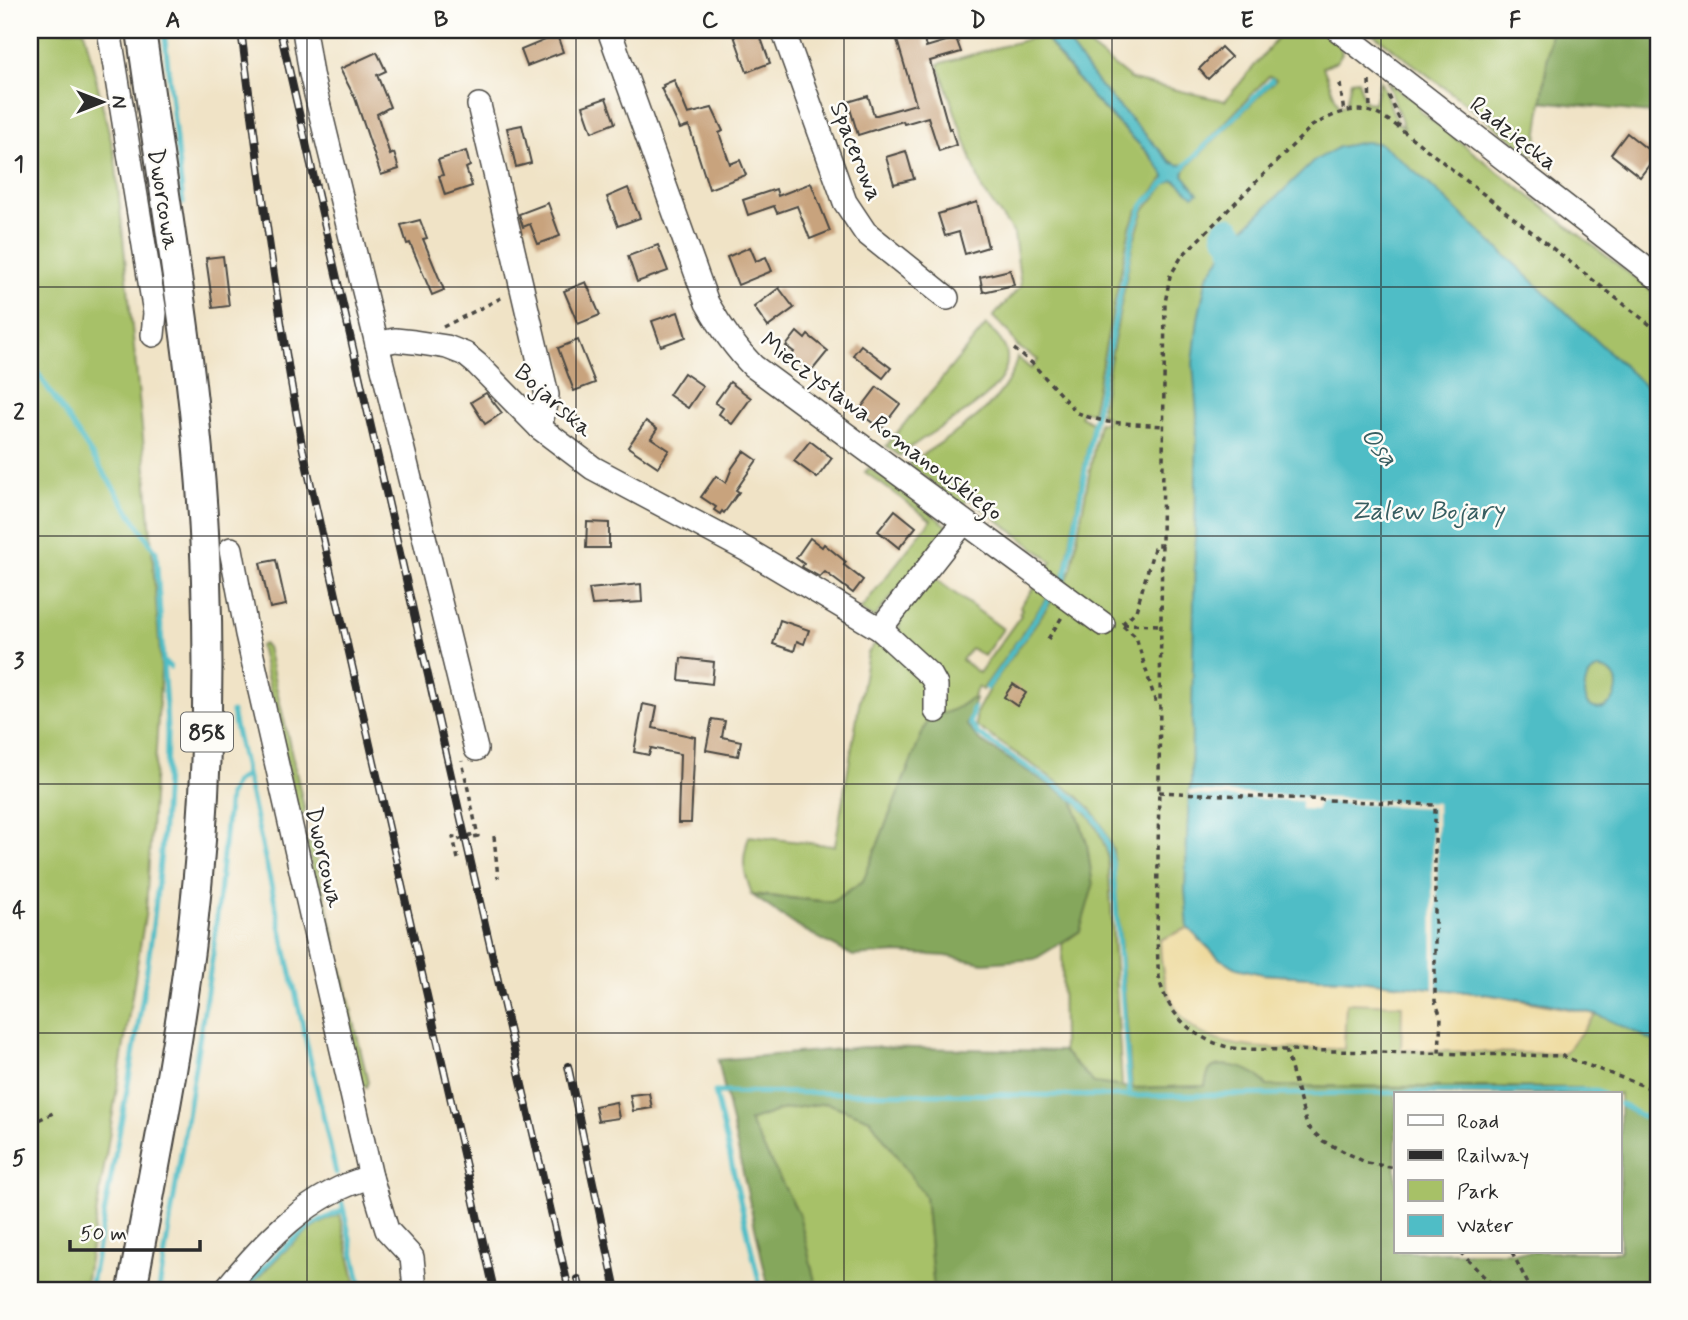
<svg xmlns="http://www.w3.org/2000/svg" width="1688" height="1320" viewBox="0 0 1688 1320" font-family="Mynerve,sans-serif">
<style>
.green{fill:#a7c167;stroke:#697649;stroke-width:2}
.forest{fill:#85a75c;stroke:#586944;stroke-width:2}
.sand{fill:#eeda9e;stroke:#8c8264;stroke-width:2}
.water{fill:#4fbdc6;stroke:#3d7478;stroke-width:2;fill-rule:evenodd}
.pier{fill:#f0e3c6}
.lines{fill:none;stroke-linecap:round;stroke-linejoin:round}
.stream{stroke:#4fbdc6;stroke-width:5}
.river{stroke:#4fbdc6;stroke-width:32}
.building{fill:#c8a37d}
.minor-casing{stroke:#494742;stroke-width:26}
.major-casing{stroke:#494742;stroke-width:32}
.path{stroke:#494742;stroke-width:3.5;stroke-dasharray:5 5;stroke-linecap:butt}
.minor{stroke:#fff;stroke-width:23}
.major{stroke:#fff;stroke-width:28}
.rail-casing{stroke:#2b2b2b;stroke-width:8}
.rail{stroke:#fdfcf7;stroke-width:5;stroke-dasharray:16;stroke-linecap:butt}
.grid{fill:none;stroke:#2b2b2b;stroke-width:2;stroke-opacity:0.55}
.labels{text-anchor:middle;stroke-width:5;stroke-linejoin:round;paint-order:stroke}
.shield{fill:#fdfcf7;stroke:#6a6a68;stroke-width:2}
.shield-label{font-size:23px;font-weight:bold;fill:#2b2b2b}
.street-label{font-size:24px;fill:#2b2b2b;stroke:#fdfcf7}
.water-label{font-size:26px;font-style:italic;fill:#385e61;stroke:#fdfcf7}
.neatline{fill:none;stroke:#2b2b2b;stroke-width:2.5}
.grid-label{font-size:23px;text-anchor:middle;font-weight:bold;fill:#2b2b2b}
</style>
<rect width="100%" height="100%" fill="#fdfcf7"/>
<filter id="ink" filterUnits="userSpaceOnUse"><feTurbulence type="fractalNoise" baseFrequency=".0143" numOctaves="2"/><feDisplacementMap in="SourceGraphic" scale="14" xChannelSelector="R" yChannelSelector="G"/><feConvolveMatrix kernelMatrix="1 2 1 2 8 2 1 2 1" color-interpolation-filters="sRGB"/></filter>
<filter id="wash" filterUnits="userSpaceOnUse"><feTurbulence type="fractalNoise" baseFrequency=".00686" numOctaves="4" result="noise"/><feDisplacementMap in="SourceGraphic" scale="28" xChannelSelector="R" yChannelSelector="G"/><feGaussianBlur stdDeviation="1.57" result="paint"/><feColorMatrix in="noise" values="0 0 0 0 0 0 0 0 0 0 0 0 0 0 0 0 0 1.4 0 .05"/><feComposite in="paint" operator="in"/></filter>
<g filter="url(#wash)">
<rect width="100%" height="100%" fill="#f0e3c6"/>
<g class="green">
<path d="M30,30H84L115,157L145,458L161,669L146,910L84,1290H30Z"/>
<path d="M1031,30H1041C1055,53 1073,75 1091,96C1115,123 1144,145 1166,176L1137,211L1130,227L1092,412L1082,411L1080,416L1092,422L1065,570L1060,580L1046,570L1052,562L1045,556L970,499L962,504L908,464C947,438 1008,406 1017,357L1031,369L1038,360L1017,346L1008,331L993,317L1021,286L1014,234L982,189L938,64L1036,37Z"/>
<path d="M1058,30H1085L1079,38L1132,80L1225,101L1284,30C1310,30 1332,23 1342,53L1337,61L1323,67L1339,107L1346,104L1351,81L1358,80L1365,102L1374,103L1380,80L1397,122L1404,127L1387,82L1418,103L1420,111L1658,296V1126L1620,1106V1094H1598L1587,1088L1267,1086C1255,1080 1222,1055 1210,1070C1207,1074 1206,1081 1205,1086L1132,1088L1113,850L1103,827L1091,809L1075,794L976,726V713L989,689L1054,598L1049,595L982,690L978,687L973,696L975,699H970L959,707L939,716L901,641C893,611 912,595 930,575L1003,629L984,656L971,648L962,660L979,673L1021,615L1019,613L1022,609L1020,607L1036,585L1057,594L1067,579L1072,566L1099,422L1105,423L1106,416L1100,414L1133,243L1144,210L1166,184L1173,180L1197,193L1183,175L1185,169L1276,79L1269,76L1186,164L1178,165L1168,159L1100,86Z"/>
<path d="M1368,30H1551L1535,156Z"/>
<path d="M986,325C994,333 1006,343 1007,356C1011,399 925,430 900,456L886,446Z"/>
<path d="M869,468L949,527L874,618L860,610L931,520L865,472Z"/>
<path d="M880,637L930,682V714L863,881L832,902L752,894C743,870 741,862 749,836L835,846L868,653Z"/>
<path d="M263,644L267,647L305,811L302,816H299L260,646Z"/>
<path d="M1073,800C1092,815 1101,833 1108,856L1122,1087L1094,1083L1063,1051L1062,944L1080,931L1087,844Z"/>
<path d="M308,842L313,846L368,1082L366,1087L361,1085L306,843Z"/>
<path d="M827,1103L870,1119L925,1196L934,1290H817L749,1121L780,1110Z"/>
<path d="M340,1214L357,1290H247C273,1261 304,1228 340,1214Z"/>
</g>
<g class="forest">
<path d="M1551,30H1658V114L1542,101Z"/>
<path d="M970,699H975L967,725L979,740L1073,800L1087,844L1093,886L1080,931L1035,959L984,963L946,956L898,953L853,956L798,927L752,895L832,902L863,881L930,714C945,716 959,708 970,699Z"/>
<path d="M864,1047L1063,1051L1094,1083L1132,1088L1205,1086C1206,1081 1207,1073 1210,1070C1219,1060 1246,1068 1255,1074C1260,1077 1263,1082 1267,1086L1587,1088L1598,1094H1396V1252H1620V1106L1658,1126V1290H934L925,1196L870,1119L827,1103L780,1110L749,1121L799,1214L817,1290H769L718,1060Z"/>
</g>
<path class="sand" d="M1188,928L1220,959L1261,974L1358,980L1485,994L1596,1014L1564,1054L1401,1050L1402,1005L1346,1003L1344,1049C1250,1047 1162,1064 1160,940Z"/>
<g class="water">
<path d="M1041,30H1058L1100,86L1168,159L1172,163L1184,166L1183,175L1198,193L1193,196L1177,181L1173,180L1166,184L1165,176L1151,156L1092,97L1050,44Z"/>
<path d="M1364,142L1379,143L1388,149L1429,184L1658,398V1043L1596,1014L1545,1003L1485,994L1358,980L1262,974L1237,968L1220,959L1188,928L1185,890L1189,791L1191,784L1197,416L1193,363L1198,319L1207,277L1233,239L1314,161L1339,147ZM1597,669C1633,668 1614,725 1587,704C1583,689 1583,678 1597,669Z"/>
</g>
<path class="pier" d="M1189,791L1437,803V992H1433L1432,808L1318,802L1317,810L1301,809V801L1189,795Z"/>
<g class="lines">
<g class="stream">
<path d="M164,30L183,203"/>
<path d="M1180,171L1272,80"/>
<path d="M30,361L156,552L163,661L170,667"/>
<path d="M30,384L37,372"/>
<path d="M1064,579L1068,565L1093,426L1134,227L1143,205L1169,179"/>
<path d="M987,688L1050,598"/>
<path d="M973,708L970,723L978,734C998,747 1018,761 1038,774C1079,800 1107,817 1113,869L1130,1096"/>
<path d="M232,712L336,1173"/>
<path d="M1620,1104L1658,1125"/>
<path d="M342,1203L362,1290"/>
<path d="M90,1290C123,1107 165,922 167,735C167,710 164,685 163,661"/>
<path d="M159,1290L213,954L229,795L235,782L245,776"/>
<path d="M243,1290C271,1259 304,1224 344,1210"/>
<path d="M761,1290L715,1092L1130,1096L1594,1090L1603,1094"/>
</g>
<path class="river" d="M1228,232L1233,239L1248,278"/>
</g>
<g id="blocks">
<g class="building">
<path d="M732,30H758L770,63L747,72Z"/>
<path d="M922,33L926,47L956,38L961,52L930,61L949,129L951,128L956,145L939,151L928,117L904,124L903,121L858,135L848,102L868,96L874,115H877L916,104L897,40Z"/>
<path d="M557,35L563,52L527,66L521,50Z"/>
<path d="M1221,47L1231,57L1208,79L1199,69Z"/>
<path d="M377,52L386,71L377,75L390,107L377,114L390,155L394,153L399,169L381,175L355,98L340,69Z"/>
<path d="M674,80L688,114L712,108L723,131L719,133L730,164L740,160L746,175L709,189L689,126L680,129L661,88L664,87L663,85Z"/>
<path d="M606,98L615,123L592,132L583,106Z"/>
<path d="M522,125L531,163L516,167L507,128Z"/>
<path d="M1627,133L1656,156L1640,177L1611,154Z"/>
<path d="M466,151L470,166L466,168L472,186L445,195L439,176L443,175L438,160Z"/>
<path d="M906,151L914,179L894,184L886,157Z"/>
<path d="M811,183L830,231L810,239L797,206L777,213L774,206L748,215L743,200L776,189L778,196Z"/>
<path d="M628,188L640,218L618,226L607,197Z"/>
<path d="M977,202L988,247L965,254L959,232L945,236L938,214Z"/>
<path d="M548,203L560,236L538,244L530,224L523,227L519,214Z"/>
<path d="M420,220L427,238L423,239L444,290L432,295L410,243L407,244L401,225Z"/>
<path d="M658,245L668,271L637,282L628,256Z"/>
<path d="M750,247L756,261L766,257L772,271L738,285L727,257Z"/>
<path d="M223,256L229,306L213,308L206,258Z"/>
<path d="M1010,270L1014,285L983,292L980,277Z"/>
<path d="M586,282L600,315L578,324L564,291Z"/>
<path d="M779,288L794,308L768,327L754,307Z"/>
<path d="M678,312L686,337L661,346L652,321Z"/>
<path d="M797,332L805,339L808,335L828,351L810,373L791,357L794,352L786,346Z"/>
<path d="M578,340L595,383L574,391L558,348Z"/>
<path d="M861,345L891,368L883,378L853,355Z"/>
<path d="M684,373L703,386L688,408L669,395Z"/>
<path d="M730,382L751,398L732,424L719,414L723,408L715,403Z"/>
<path d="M877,387L900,404L881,429L858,412Z"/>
<path d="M486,393L502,413L485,424L471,402Z"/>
<path d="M646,421L657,429L651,438L669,450L658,467L628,447Z"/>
<path d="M810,441L832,458L817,478L794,461Z"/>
<path d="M744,451L757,460L736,490L739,492L724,513L722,511L720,514L714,510L716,507L701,497L716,476L726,483L732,468Z"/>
<path d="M895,510L916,527L899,548L878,531Z"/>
<path d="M587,522L609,523V548H586Z"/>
<path d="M810,538L822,547L824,544L846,562L844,565L863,580L853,593L825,572L820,577L802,567L804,564L796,558Z"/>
<path d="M276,560L286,605L270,608L260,563Z"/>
<path d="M641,584L642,602L592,605L589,589Z"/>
<path d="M780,620L809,630L804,644L797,641L794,651L773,644Z"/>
<path d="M681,658L714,662L712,684L679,680Z"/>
<path d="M1013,684L1026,693L1017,706L1004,697Z"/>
<path d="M643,704L657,707L653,728L695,737L691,823H678L680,754L651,748L649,755L634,752Z"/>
<path d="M712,719L725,721L722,737L741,741L738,756L706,750Z"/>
<path d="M649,1093L652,1108L633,1111L630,1095Z"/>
<path d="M616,1102L619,1118L598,1121L595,1106Z"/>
</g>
</g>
</g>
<g filter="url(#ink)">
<use href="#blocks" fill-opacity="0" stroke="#494742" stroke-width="2"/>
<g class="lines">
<defs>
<g id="minor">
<path d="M109,30L155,313L153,335"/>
<path d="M304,30L311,74L476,749"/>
<path d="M609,30L707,303C720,326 734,347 753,366L1103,624"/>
<path d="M783,30L845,202L865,232L947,298"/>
<path d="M1338,30L1658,278"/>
<path d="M479,105L547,395L540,428"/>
<path d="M377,344L395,340L414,342L447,347L465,354L477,364L540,428L593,468L747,550L880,629L931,676L936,685V711"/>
<path d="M231,549L247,634L371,1177L387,1230L412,1257L415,1290"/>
<path d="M880,629L964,522"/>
<path d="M225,1290C264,1242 309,1193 371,1177"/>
</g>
<path id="major" d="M132,1290C154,1169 179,1048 193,925C206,811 210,696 206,581C201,396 166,213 141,30"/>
</defs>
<use href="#minor" class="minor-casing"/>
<use href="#major" class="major-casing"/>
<g class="path">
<path d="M1369,81L1370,109"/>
<path d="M1340,84L1344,113"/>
<path d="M1389,96L1400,121L1398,127"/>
<path d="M443,327L505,296"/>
<path d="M1658,331L1398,127C1365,102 1347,107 1312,126L1182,256L1170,276L1165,303L1157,938C1158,952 1157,968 1160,982C1170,1020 1202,1045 1240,1049L1562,1056L1658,1091"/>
<path d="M1014,349L1032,363L1076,412L1088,417L1108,422L1164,426"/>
<path d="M1122,624L1136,611L1155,545H1163"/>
<path d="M1123,624L1161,625"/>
<path d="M1123,626L1136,637L1155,700H1161"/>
<path d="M1048,639L1062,617"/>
<path d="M1159,792L1435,805V1001L1441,1017L1439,1053"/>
<path d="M494,836L498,878"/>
<path d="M458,859L453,837H457L458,840L473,834V837L478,836L462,761"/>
<path d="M1286,1050L1307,1126L1323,1141L1367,1163L1396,1168"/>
<path d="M30,1124L53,1113"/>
<path d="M1460,1252L1497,1290"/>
<path d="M1512,1252L1531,1290"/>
</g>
<use href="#minor" class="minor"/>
<use href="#major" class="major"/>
<defs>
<g id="rail">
<path d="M241,30C259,171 277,311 303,450L494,1290"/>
<path d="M280,30L569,1290"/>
<path d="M568,1066L616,1290"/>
<path d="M578,1279L581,1290"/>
</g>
</defs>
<use href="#rail" class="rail-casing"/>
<use href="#rail" class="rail"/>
</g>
</g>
<path class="grid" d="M307,30V1290M576,30V1290M844,30V1290M1112,30V1290M1381,30V1290M30,287H1658M30,536H1658M30,784H1658M30,1033H1658"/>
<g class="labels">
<rect class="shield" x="181" y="712.5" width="52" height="39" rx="5"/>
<g class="shield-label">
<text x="207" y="740">858</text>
</g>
<g class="street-label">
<text transform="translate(1514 133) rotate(38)" y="8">Radzięcka</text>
<text transform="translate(857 151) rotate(68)" y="8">Spacerowa</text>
<text transform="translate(164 199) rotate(81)" y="8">Dworcowa</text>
<text transform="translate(554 400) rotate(42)" y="8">Bojarska</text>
<text transform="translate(882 426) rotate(37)" y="8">Mieczysława Romanowskiego</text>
<text transform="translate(325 857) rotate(77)" y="8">Dworcowa</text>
</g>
<g class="water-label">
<text transform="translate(1380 446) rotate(51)" y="9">Osa</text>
<text x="1427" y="519">Zalew Bojary</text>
</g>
</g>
<rect width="1688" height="1320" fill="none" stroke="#fdfcf7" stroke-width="77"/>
<rect x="1394" y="1092" width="228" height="161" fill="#fdfcf7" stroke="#a9a8a5" stroke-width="2"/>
<rect x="1408" y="1115" width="35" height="10" fill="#ffffff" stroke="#a9a8a5" stroke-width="2"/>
<text x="1457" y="1128" font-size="21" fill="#2b2b2b">Road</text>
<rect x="1408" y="1150" width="35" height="10" fill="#2b2b2b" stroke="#a9a8a5" stroke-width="2"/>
<text x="1457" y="1162" font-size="21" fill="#2b2b2b">Railway</text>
<rect x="1408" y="1180" width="35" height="21" fill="#a7c167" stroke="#a9a8a5" stroke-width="2"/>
<text x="1457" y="1198" font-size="21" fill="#2b2b2b">Park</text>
<rect x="1408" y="1215" width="35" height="21" fill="#4fbdc6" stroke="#a9a8a5" stroke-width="2"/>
<text x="1457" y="1232" font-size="21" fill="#2b2b2b">Water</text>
<g transform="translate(102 102) rotate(90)" stroke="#fdfcf7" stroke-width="5" paint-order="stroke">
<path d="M0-5L12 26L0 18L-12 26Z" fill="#2b2b2b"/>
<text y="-10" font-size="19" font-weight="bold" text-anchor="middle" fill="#2b2b2b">N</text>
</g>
<path d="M70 1240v10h130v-10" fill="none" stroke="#2b2b2b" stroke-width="3.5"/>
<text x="80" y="1240" font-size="21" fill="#2b2b2b" stroke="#fdfcf7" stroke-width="5" paint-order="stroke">50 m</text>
<rect x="38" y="38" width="1612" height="1244" class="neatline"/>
<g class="grid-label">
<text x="173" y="27">A</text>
<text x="441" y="27">B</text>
<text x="710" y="27">C</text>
<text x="978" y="27">D</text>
<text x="1247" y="27">E</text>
<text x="1515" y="27">F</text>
<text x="19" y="171">1</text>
<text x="19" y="419">2</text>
<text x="19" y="668">3</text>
<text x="19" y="917">4</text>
<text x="19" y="1165">5</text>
</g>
</svg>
